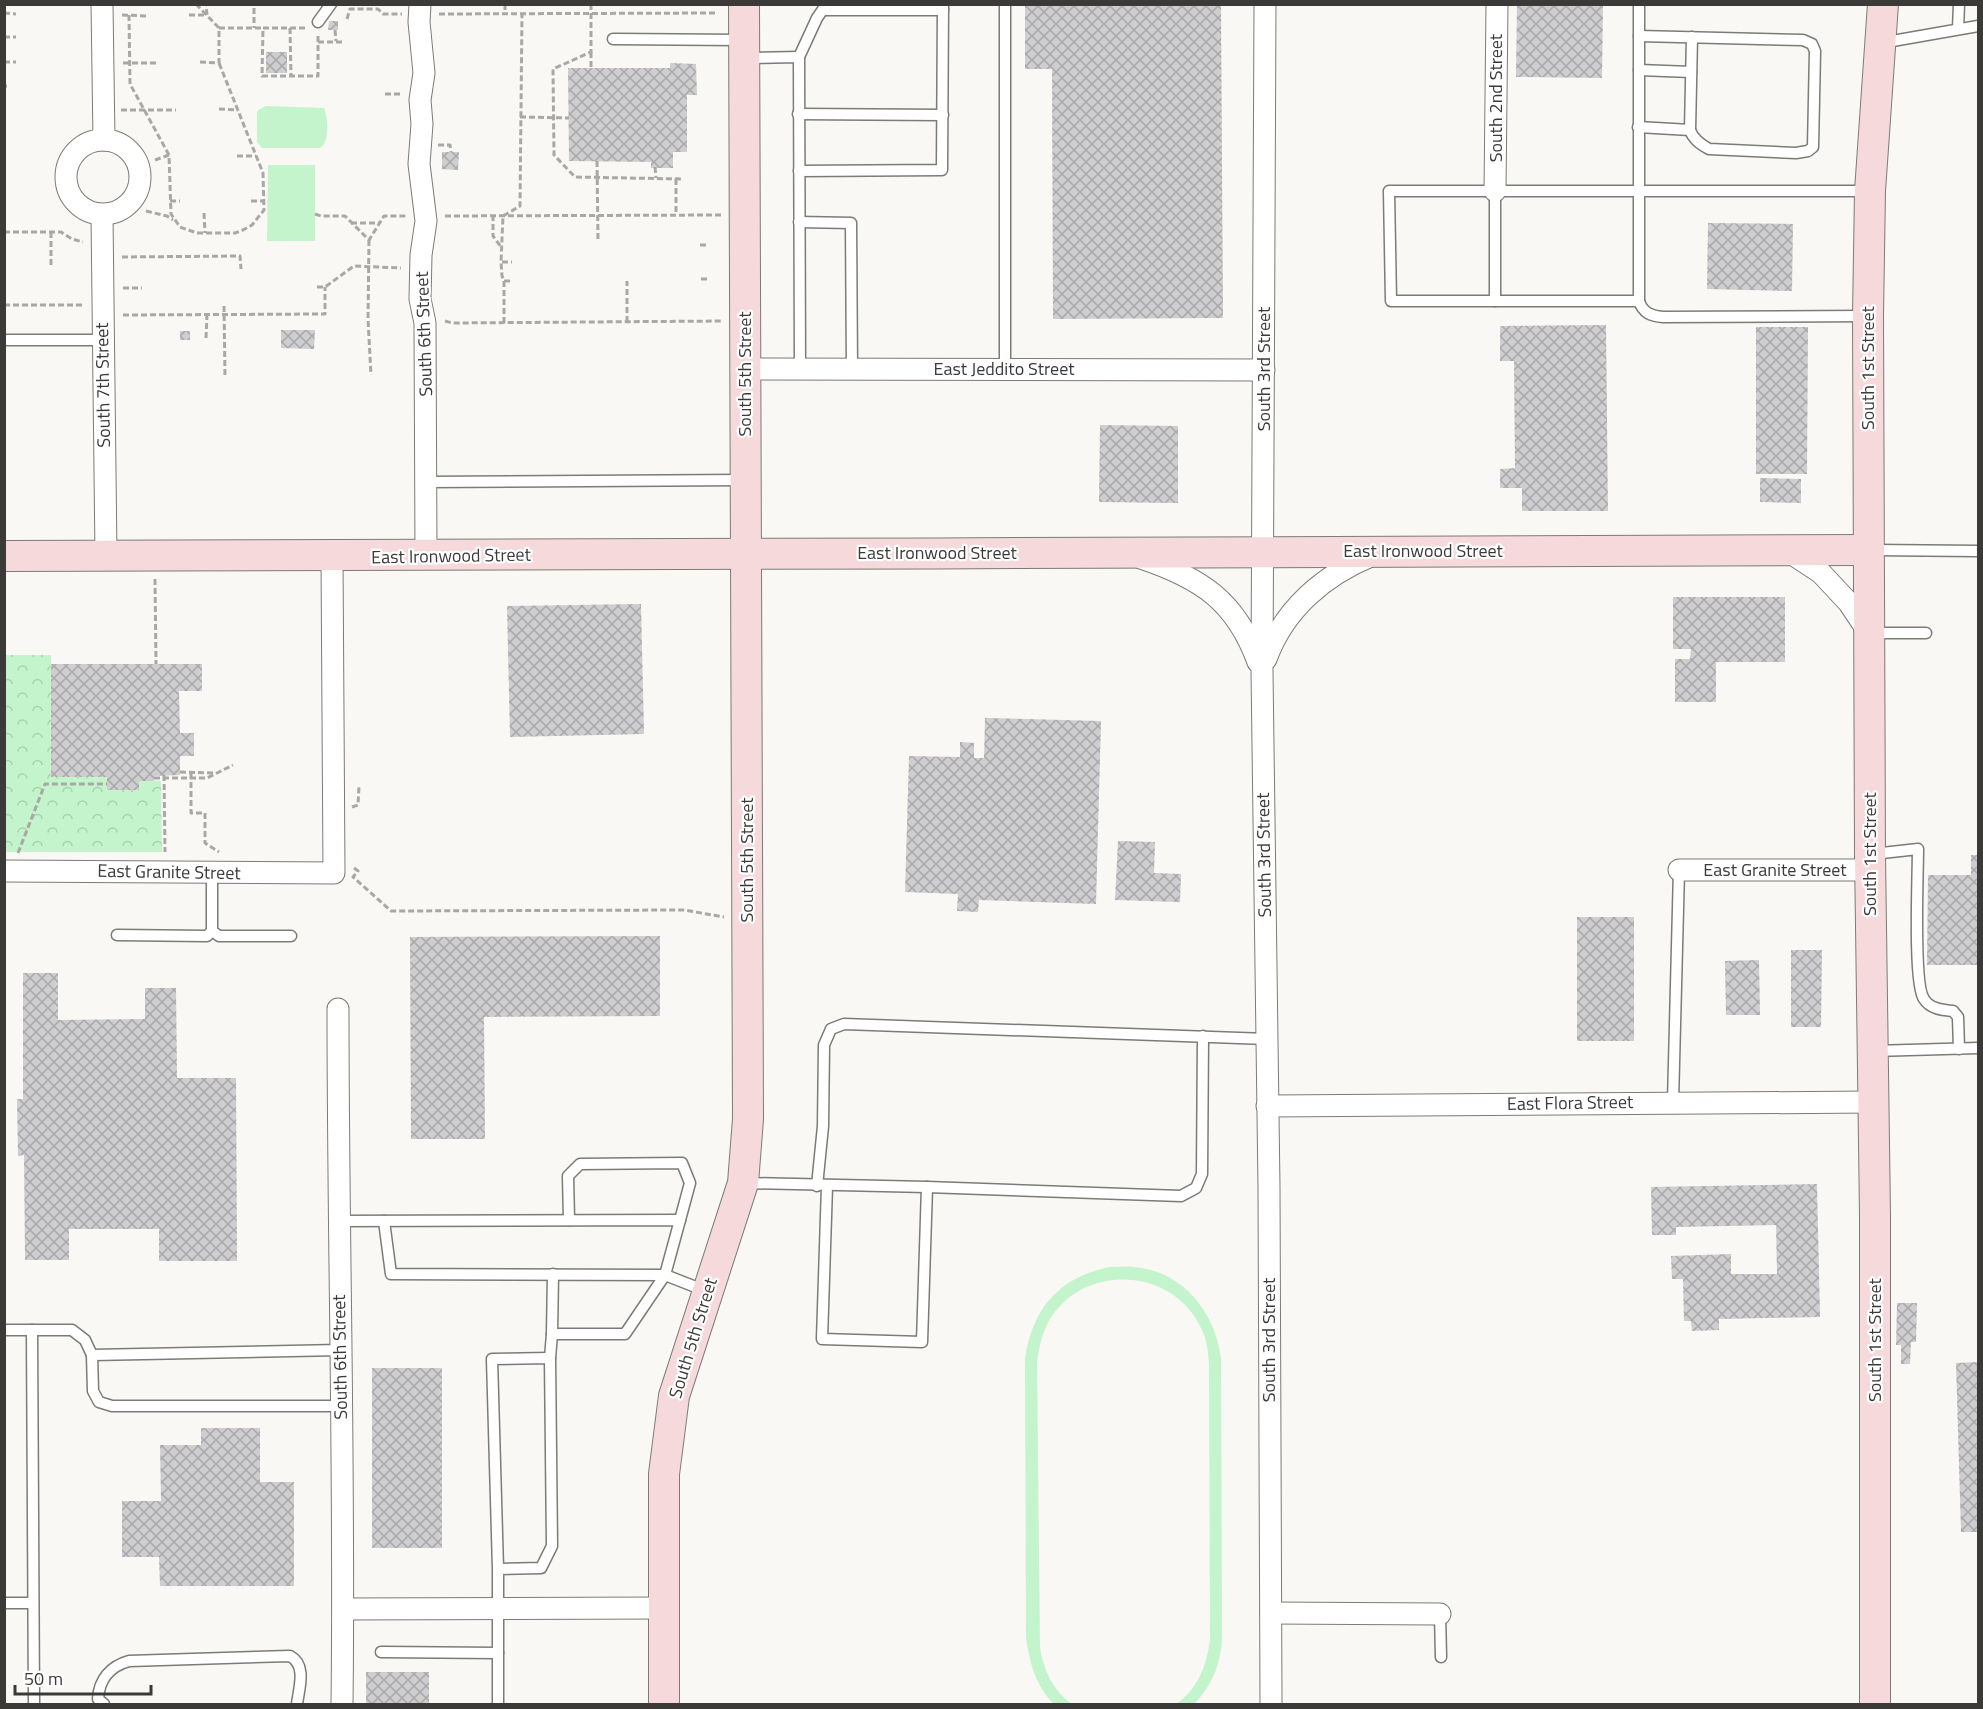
<svg xmlns="http://www.w3.org/2000/svg" width="1983" height="1709" viewBox="0 0 1983 1709" font-family="'Titillium Web',sans-serif">
<style>
.park{fill:url(#park-crowns)}
.garden{fill:#c3f4cb}
.building{fill:url(#building-cross-hatch)}
.lines{fill:none;stroke-linecap:round;stroke-linejoin:round}
.lane-casing{stroke:#7c7b78;stroke-width:13}
.street-casing{stroke:#7c7b78;stroke-width:23}
.secondary-casing{stroke:#7c7b78;stroke-width:32}
.path{stroke:#a9a8a5;stroke-width:3;stroke-dasharray:6 3;stroke-linecap:butt}
.lane{stroke:#fff;stroke-width:10}
.street{stroke:#fff;stroke-width:21}
.secondary{stroke:#f5d9db;stroke-width:30}
.labels{text-anchor:middle;stroke-width:4.5;stroke-linejoin:round;paint-order:stroke}
.street-label{font-size:18px;fill:#3b3a39;stroke:#fff}
</style>
<defs>
<pattern id="park-crowns" width="20" height="18" patternUnits="userSpaceOnUse" patternTransform="scale(1.5)"><rect width="20" height="18" fill="#c3f4cb"/><path d="M2 6a3 3 0 1 1 6 0M12 15a3 3 0 1 1 6 0" fill="none" stroke="#a8d2af"/></pattern>
<pattern id="building-cross-hatch" width="8" height="8" patternUnits="userSpaceOnUse" patternTransform="scale(1.5)"><rect width="8" height="8" fill="#cecdd0"/><path d="M0 0l8 8M0 8l8-8" fill="none" stroke="#a8a7aa"/></pattern>
</defs>
<rect width="100%" height="100%" fill="#f9f8f4"/>
<path class="park" d="M4,655H51V777H107L161,781L162,852H5Z"/>
<g class="garden">
<path d="M266,106L324,108C328,118 330,142 320,148H262L257,142V114L258,110Z"/>
<path d="M268,165H315V241H267Z"/>
<path d="M1110,1267C1118,1267 1126,1266 1134,1267C1183,1271 1215,1312 1221,1358L1222,1638C1221,1664 1212,1686 1194,1704H1176C1198,1689 1207,1665 1210,1639L1209,1364C1208,1351 1207,1339 1201,1328C1176,1273 1099,1263 1059,1307C1045,1321 1040,1342 1037,1361L1040,1648C1044,1670 1053,1691 1072,1704H1054C1035,1685 1030,1663 1026,1638L1025,1358C1033,1308 1059,1277 1110,1267Z"/>
</g>
<g class="building">
<path d="M1025,4H1221L1223,318L1053,319L1052,69H1025Z"/>
<path d="M1517,5H1603L1602,78L1516,77Z"/>
<path d="M329,21H338V30H328Z"/>
<rect x="266" y="52" width="21" height="21"/>
<path d="M670,63L696,64L697,95H687V152H673V168H651V162L569,161L568,68H670Z"/>
<path d="M442,152H459L458,170L442,169Z"/>
<path d="M1708,223L1793,224L1792,291L1707,289Z"/>
<path d="M1606,325L1608,511H1522V488H1500V469L1515,468L1514,361H1500V326Z"/>
<path d="M1756,327H1808L1807,474H1756Z"/>
<path d="M281,330H315L314,349L281,348Z"/>
<rect x="180" y="331" width="10" height="9"/>
<path d="M1100,425L1178,426V503L1099,502Z"/>
<path d="M1760,478L1801,479V503L1760,502Z"/>
<path d="M1673,597H1785V662H1716V702H1675V659H1690L1691,649H1673Z"/>
<path d="M641,604L644,734L510,737L507,606Z"/>
<path d="M51,664H202V691H179L180,733H194V756H180V775L154,776V781H139V790H107V777H51Z"/>
<path d="M985,718L1101,721L1096,904L979,900L978,912L957,911L958,894L905,892L909,756L960,757V742L974,743V758H984Z"/>
<path d="M1118,841L1155,842L1154,873L1181,874L1180,902L1115,900Z"/>
<path d="M1971,855H1978V965H1927L1928,875H1971Z"/>
<rect x="1577" y="917" width="57" height="124"/>
<path d="M660,936V1016L484,1017L485,1139H411L410,937Z"/>
<path d="M1791,950H1822L1821,1027H1791Z"/>
<path d="M1759,960L1760,1015H1726L1725,961Z"/>
<path d="M23,973H58V1020L145,1019V988H176L177,1078H236L237,1261H159V1229H69V1260H25L24,1155L18,1156L17,1099H23Z"/>
<path d="M1817,1184L1820,1317L1719,1319V1330L1692,1331L1691,1321H1684L1683,1279H1672L1671,1256L1731,1254V1274H1777L1776,1225L1676,1227V1235H1652L1651,1187Z"/>
<path d="M1897,1303H1917L1916,1342H1911L1910,1364H1901V1345H1896Z"/>
<path d="M1978,1362V1532H1961L1956,1363Z"/>
<rect x="372" y="1368" width="70" height="180"/>
<path d="M201,1428H260V1482H294V1586H160L159,1557H122V1501H161L160,1445H201Z"/>
<rect x="366" y="1672" width="63" height="32"/>
</g>
<g class="lines">
<defs>
<g id="lane">
<path d="M1005,4V369"/>
<path d="M1639,4V301C1643,313 1651,316 1663,317L1866,316"/>
<path d="M823,10H943"/>
<path d="M318,22L331,4"/>
<path d="M1958,29L1959,4"/>
<path d="M1639,36L1803,40L1812,44L1815,51L1813,147L1808,151L1796,153L1709,149C1700,144 1693,139 1690,130L1692,37"/>
<path d="M613,39L741,40"/>
<path d="M1881,43L1978,26"/>
<path d="M799,57L817,18L826,5"/>
<path d="M745,58L799,57L800,370"/>
<path d="M1639,70L1691,72"/>
<path d="M798,114L943,115"/>
<path d="M1638,127L1690,130"/>
<path d="M799,171L942,170L943,4"/>
<path d="M1495,191V301"/>
<path d="M799,222L851,223L852,370"/>
<path d="M1639,301H1391L1389,191H1868"/>
<path d="M4,340H103"/>
<path d="M426,482L745,480"/>
<path d="M1872,550L1978,551"/>
<path d="M1872,633H1926"/>
<path d="M1873,854L1918,849C1918,875 1913,984 1924,999C1930,1009 1943,1010 1953,1011L1958,1017L1959,1049"/>
<path d="M212,872V931L219,936H291"/>
<path d="M117,935L207,936L212,931"/>
<path d="M1874,1051L1978,1048"/>
<path d="M1673,1102L1679,870"/>
<path d="M746,1183L927,1187L1181,1196L1196,1188L1202,1174L1203,1036"/>
<path d="M817,1186L823,1126L824,1045L831,1029L844,1024L1267,1039"/>
<path d="M827,1186L822,1339L922,1342L927,1187"/>
<path d="M569,1220L568,1176L580,1164L682,1163L690,1183L680,1220"/>
<path d="M338,1221L680,1220L665,1275L706,1291"/>
<path d="M384,1221L391,1274L665,1275"/>
<path d="M4,1330H72L85,1340L92,1355L340,1350"/>
<path d="M32,1330L34,1704"/>
<path d="M552,1334L553,1274"/>
<path d="M92,1355L93,1391L99,1402L112,1406H341"/>
<path d="M550,1358L552,1334H625L665,1275"/>
<path d="M4,1603H33"/>
<path d="M1440,1614L1441,1657"/>
<path d="M381,1652L498,1653"/>
<path d="M104,1704L98,1699C99,1679 111,1666 129,1661L290,1656C307,1665 299,1688 297,1704"/>
<path d="M498,1704V1569L492,1359L550,1358L552,1546L541,1568L498,1569"/>
</g>
<g id="street">
<path d="M102,4L104,140"/>
<path d="M420,4L419,22L424,73L420,100L422,124L419,164L426,221L421,255L420,299L425,323L426,556"/>
<path d="M1265,4L1262,671L1269,1188L1271,1704"/>
<circle cx="103" cy="177" r="37"/>
<path d="M1495,191L1497,4"/>
<path d="M102,215L106,556"/>
<path d="M744,369L1264,370"/>
<path d="M1786,550L1821,573L1849,603L1869,633"/>
<path d="M1141,558C1201,578 1236,601 1258,662"/>
<path d="M1266,659C1284,609 1324,575 1373,555"/>
<path d="M1679,870H1870"/>
<path d="M4,871L334,873L332,557"/>
<path d="M338,1009C338,1241 345,1473 342,1704"/>
<path d="M1267,1106L1873,1102"/>
<path d="M343,1609L664,1608"/>
<path d="M1271,1613L1440,1614"/>
</g>
<g id="secondary">
<path d="M4,556C626,554 1247,553 1869,550"/>
<path d="M664,1704V1474L674,1396L743,1183L748,1119L744,4"/>
<path d="M1875,1704V1215L1870,854L1868,316L1870,191L1883,4"/>
</g>
</defs>
<use href="#lane" class="lane-casing"/>
<use href="#street" class="street-casing"/>
<use href="#secondary" class="secondary-casing"/>
<g class="path">
<path d="M196,4L219,28"/>
<path d="M505,4V14"/>
<path d="M591,4V52L553,69L554,155L575,177L682,179"/>
<path d="M4,5L5,4"/>
<path d="M254,8V28"/>
<path d="M4,13L16,14"/>
<path d="M439,14L715,13"/>
<path d="M122,15L148,16"/>
<path d="M129,15L130,84L169,155L171,214L180,227L197,233H235L243,230L252,225L264,210L263,173L219,63"/>
<path d="M189,15H207L206,4"/>
<path d="M347,19L350,9H378L383,14H402"/>
<path d="M290,28L291,76"/>
<path d="M305,28H263L262,76H318V36"/>
<path d="M335,30L336,41"/>
<path d="M4,37H16"/>
<path d="M318,42H343"/>
<path d="M591,52V68"/>
<path d="M4,62H16"/>
<path d="M200,62L219,63V28H263"/>
<path d="M123,63H157"/>
<path d="M4,86H7"/>
<path d="M385,94H401"/>
<path d="M219,109L238,110"/>
<path d="M121,110H176"/>
<path d="M520,117L569,118"/>
<path d="M438,145H450L451,152"/>
<path d="M237,156H256"/>
<path d="M155,160L169,155"/>
<path d="M597,161L598,240"/>
<path d="M655,167L656,178"/>
<path d="M676,179V215"/>
<path d="M170,201H180"/>
<path d="M251,201H263"/>
<path d="M146,211L167,216L173,220"/>
<path d="M204,213L205,233"/>
<path d="M315,214L321,216H345L369,240L384,216H406"/>
<path d="M493,215V236L501,247"/>
<path d="M445,216L721,215"/>
<path d="M351,223H379"/>
<path d="M4,232H61L72,239L83,242"/>
<path d="M51,232V266"/>
<path d="M369,240L368,319L371,375"/>
<path d="M700,245H707"/>
<path d="M122,257L240,256L241,269"/>
<path d="M502,262H512"/>
<path d="M701,279H708"/>
<path d="M504,281H512"/>
<path d="M317,287H325L354,266L401,268"/>
<path d="M123,288H142"/>
<path d="M4,305H84"/>
<path d="M224,306L225,376"/>
<path d="M123,315L325,314V287"/>
<path d="M445,321L452,323L723,321"/>
<path d="M627,322V281"/>
<path d="M504,323V280L502,276L501,262L503,216L520,206L522,13"/>
<path d="M206,338L207,314"/>
<path d="M155,579L156,664"/>
<path d="M180,772L216,773"/>
<path d="M191,773V813H205V843L219,852"/>
<path d="M164,775L165,852"/>
<path d="M154,778H207L233,765"/>
<path d="M352,807L358,805L359,786"/>
<path d="M18,853L45,784H107"/>
<path d="M354,868L358,871L353,877L391,911L684,910L724,917"/>
</g>
<use href="#lane" class="lane"/>
<use href="#street" class="street"/>
<use href="#secondary" class="secondary"/>
</g>
<g class="labels">
<g class="street-label">
<text transform="translate(1496 98) rotate(-90)" y="6">South 2nd Street</text>
<text transform="translate(424 334) rotate(-92)" y="6">South 6th Street</text>
<text transform="translate(1868 368) rotate(-90)" y="6">South 1st Street</text>
<text x="1004" y="375">East Jeddito Street</text>
<text transform="translate(1264 369) rotate(-90)" y="6">South 3rd Street</text>
<text transform="translate(745 374) rotate(-90)" y="6">South 5th Street</text>
<text transform="translate(103 385) rotate(-91)" y="6">South 7th Street</text>
<text x="1423" y="557">East Ironwood Street</text>
<text x="937" y="559">East Ironwood Street</text>
<text transform="translate(451 556) rotate(-1)" y="6">East Ironwood Street</text>
<text transform="translate(1870 854) rotate(-90)" y="6">South 1st Street</text>
<text transform="translate(1264 855) rotate(-91)" y="6">South 3rd Street</text>
<text transform="translate(747 860) rotate(-90)" y="6">South 5th Street</text>
<text x="1775" y="876">East Granite Street</text>
<text transform="translate(169 872) rotate(1)" y="6">East Granite Street</text>
<text transform="translate(1570 1103) rotate(-1)" y="6">East Flora Street</text>
<text transform="translate(693 1338) rotate(-73)" y="6">South 5th Street</text>
<text transform="translate(1269 1340) rotate(-90)" y="6">South 3rd Street</text>
<text transform="translate(1875 1340) rotate(-90)" y="6">South 1st Street</text>
<text transform="translate(340 1357) rotate(-91)" y="6">South 6th Street</text>
</g>
</g>
<rect width="1983" height="1709" fill="none" stroke="#3b3a39" stroke-width="12"/>
<path d="M15 1685v9h136v-9" fill="none" stroke="#3b3a39" stroke-width="3"/>
<text x="24" y="1685" font-size="18" fill="#3b3a39" stroke="#ffffff" stroke-width="4.5" paint-order="stroke">50 m</text>
</svg>
